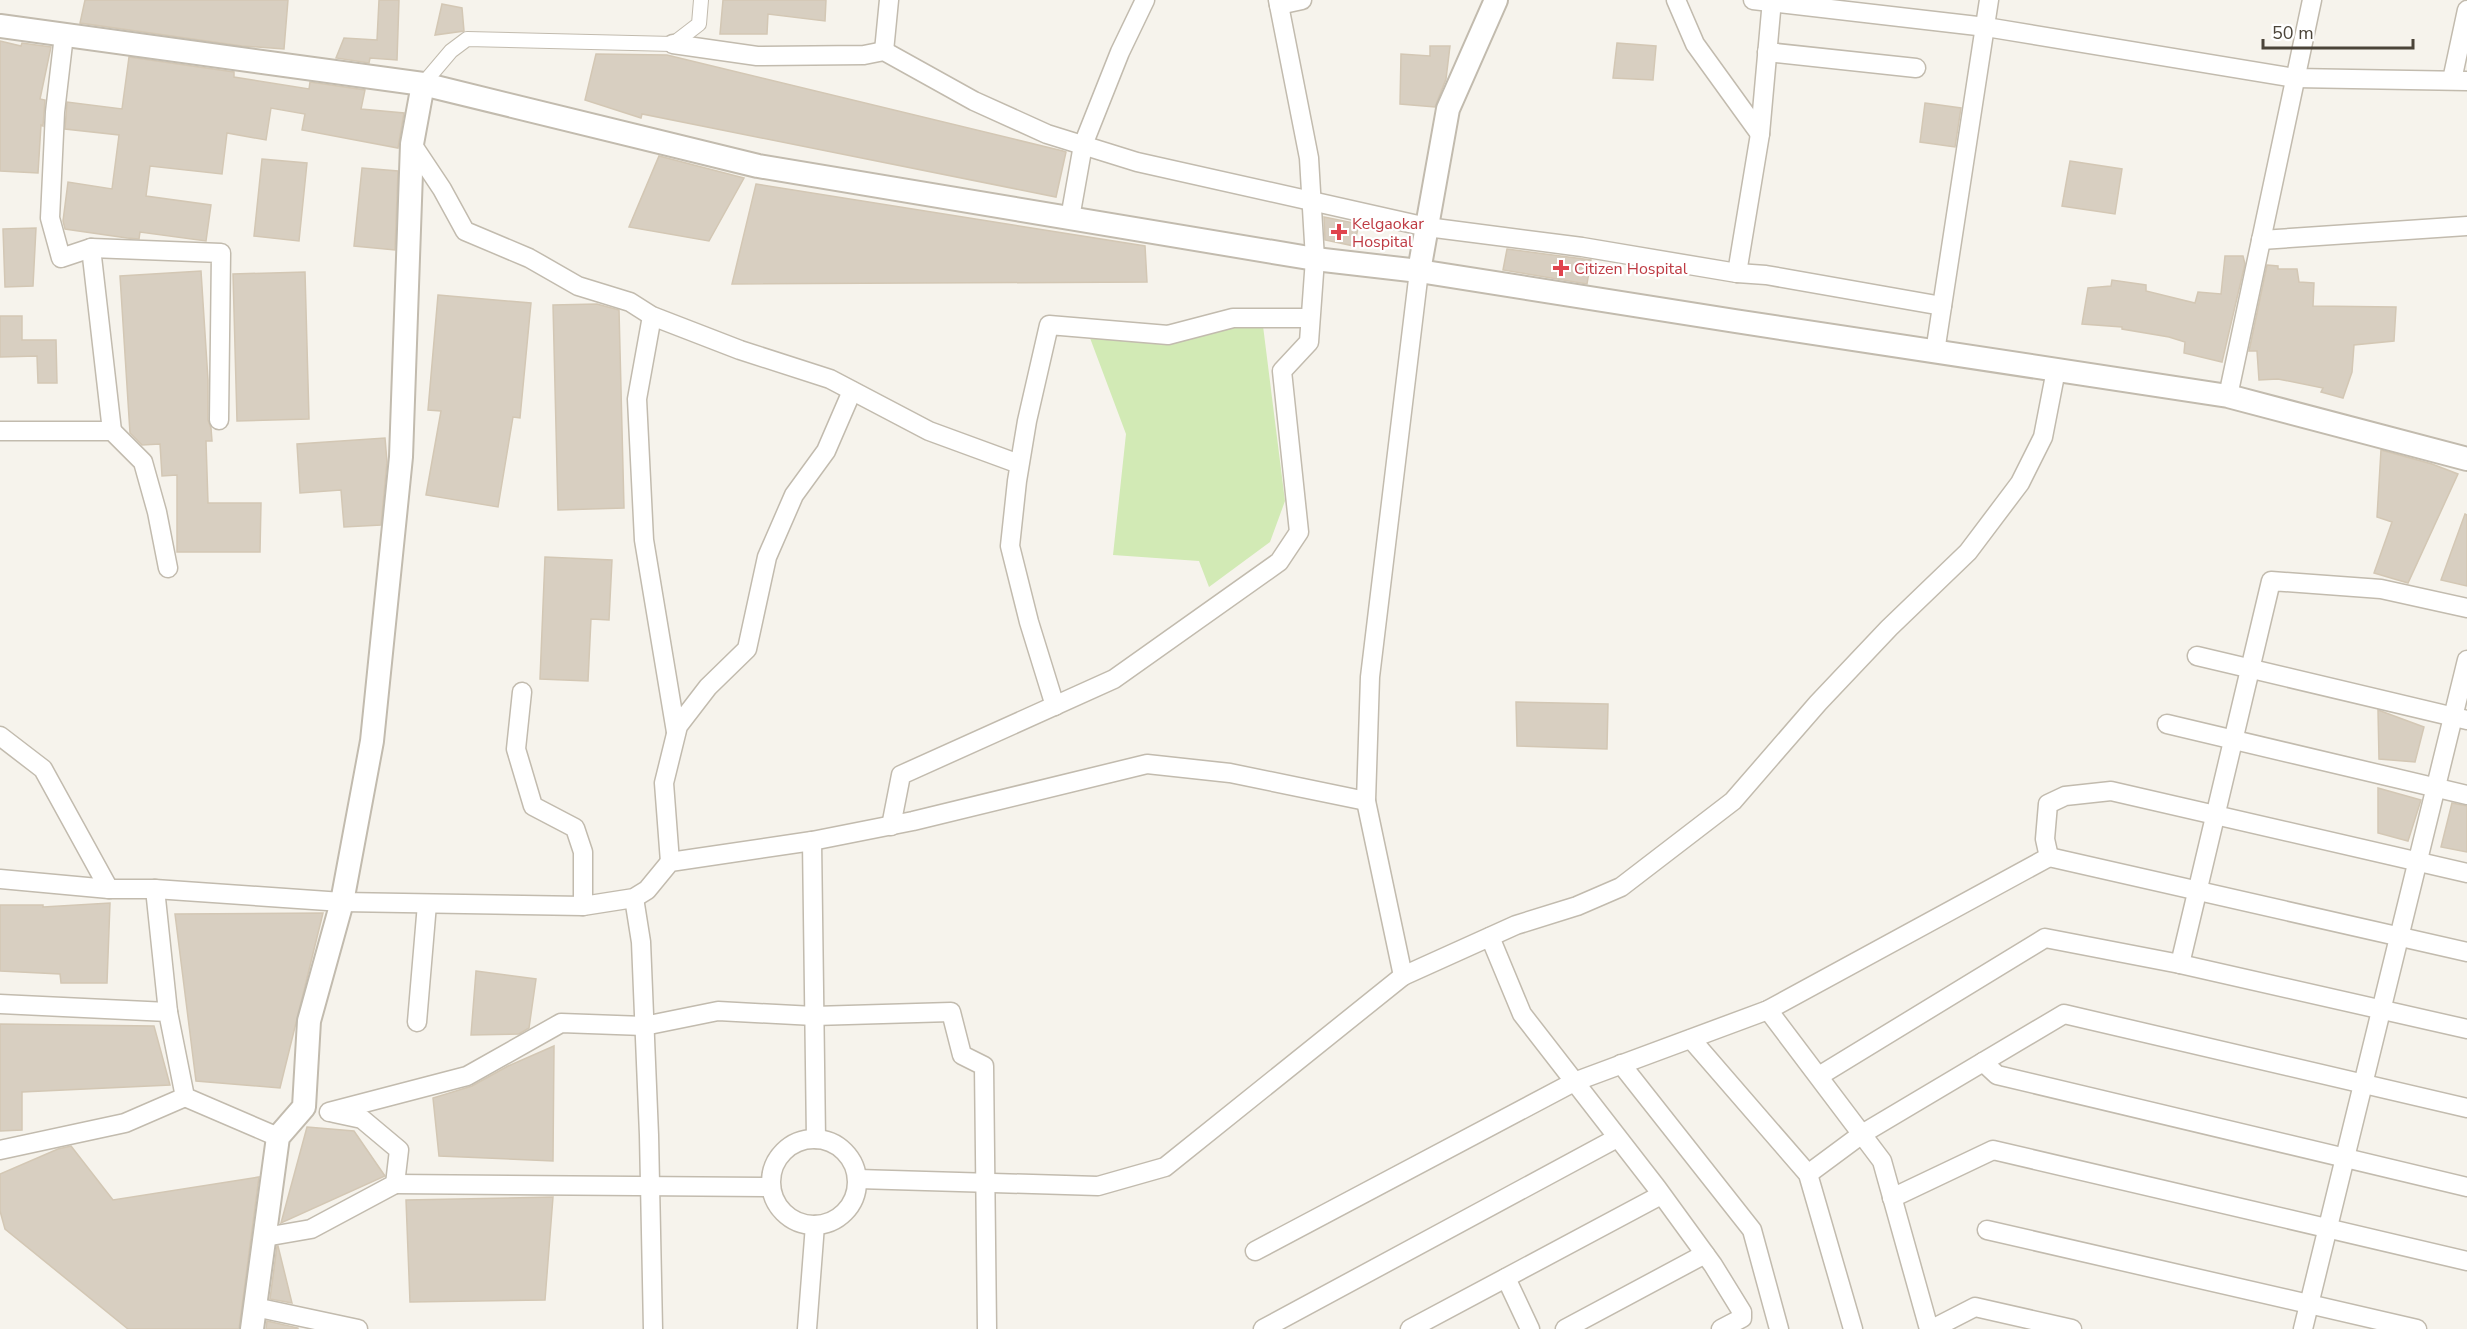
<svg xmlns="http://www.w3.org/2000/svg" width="2467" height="1329" viewBox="0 0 2467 1329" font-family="'Nunito Sans',sans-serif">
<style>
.green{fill:#d2eab5}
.building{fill:#d8cfc1;stroke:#d3c7b4;stroke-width:1.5}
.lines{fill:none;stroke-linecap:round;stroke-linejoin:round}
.pedestrian-casing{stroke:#c2bbae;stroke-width:16}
.minor-casing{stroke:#c2bbae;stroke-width:21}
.tertiary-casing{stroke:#c2bbae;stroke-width:26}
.pedestrian{stroke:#fff;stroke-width:14}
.minor{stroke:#fff;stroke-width:18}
.tertiary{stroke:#fff;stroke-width:22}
.health-dot{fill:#e0444e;stroke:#fff;stroke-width:2}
.labels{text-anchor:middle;stroke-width:4.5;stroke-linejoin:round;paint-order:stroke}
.health-label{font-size:16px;fill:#be3a42;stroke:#fff;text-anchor:start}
</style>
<rect width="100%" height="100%" fill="#f6f3ec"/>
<path class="green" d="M1262,318L1285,501L1270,542L1209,587L1199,561L1113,555L1126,434L1090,338Z"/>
<g class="building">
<path d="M85,0H288L284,49L242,46L80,23Z"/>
<path d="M379,0H399L397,60L370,58L369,63L336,58L344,38L377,40Z"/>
<path d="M723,0H826L825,21L768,14L767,34H720Z"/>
<path d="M442,4L462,8L464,31L435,35Z"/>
<path d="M0,41L21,46L22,43L51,47L40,99L45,100L43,126L41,125L38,173L0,171Z"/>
<path d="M1617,43L1656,46L1653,80L1613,78Z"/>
<path d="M1430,46H1450L1446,79L1435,107L1400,104L1401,54L1430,56Z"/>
<path d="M596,54L667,55L1063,151L1066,152L1056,197L642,114L641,118L585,100Z"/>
<path d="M129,57L234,72V77L309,89L310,82L365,90L361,109L404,113L398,148L302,130L305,114L271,108L266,140L227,133L222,174L150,166L146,196L211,205L206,241L140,232L139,239L127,238L65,229L63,221L68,182L112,189L119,135L65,129L67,102L122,109Z"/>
<path d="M1925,103L1961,108L1955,147L1920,142Z"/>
<path d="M659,156L744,178L709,241L629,227Z"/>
<path d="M262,159L307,163L299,241L254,236Z"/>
<path d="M2070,161L2122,169L2115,214L2062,206Z"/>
<path d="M362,168L398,171L395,250L354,246Z"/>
<path d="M756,184L1145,246L1147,282L732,284Z"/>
<path d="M1324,217L1359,224L1354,246L1325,240Z"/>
<path d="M36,228L33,286L5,287L3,229Z"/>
<path d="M1507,249L1591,260L1587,284L1503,270Z"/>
<path d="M2225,256H2243L2245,264L2222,362L2184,353L2185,342L2169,337L2122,329V327L2082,324L2088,288L2111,286L2112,280L2146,285V291L2195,303L2198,292L2221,294Z"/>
<path d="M2267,265L2278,266V269H2297L2299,282L2314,283L2313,306L2396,307L2394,341L2354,345L2352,372L2343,398L2321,392L2323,388L2278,379L2259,380L2257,351H2249Z"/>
<path d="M201,271L208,380V420L211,428L212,441H206L208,503H261L260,552H177V475L162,476L160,444L142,445L130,433L120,276Z"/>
<path d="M305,272L309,419L237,421L233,274Z"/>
<path d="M438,295L531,303L520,418L513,417L498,507L426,495L441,411L428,410Z"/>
<path d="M597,304L619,310L624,508L558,510L553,305Z"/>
<path d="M0,316H22V340H56L57,383H38L37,356L0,357Z"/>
<path d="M385,438L387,462L381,525L344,527L341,490L300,493L297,444Z"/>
<path d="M2381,450L2432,464L2458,474L2408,583L2374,573L2392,522L2377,517Z"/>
<path d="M2465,514L2467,515V586L2441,580Z"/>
<path d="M545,557L612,560L609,620L591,619L588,681L540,679Z"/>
<path d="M1516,702L1608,704L1607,749L1517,746Z"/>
<path d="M2378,710L2424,727L2415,762L2379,759Z"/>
<path d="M2378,788L2421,800L2408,841L2378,833Z"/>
<path d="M2452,803L2467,806V852L2441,847Z"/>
<path d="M110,903L107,983H61L60,974L0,971V905H43V907Z"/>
<path d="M323,913L280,1088L196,1081L175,914Z"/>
<path d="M476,971L536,979L529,1028L519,1034L471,1035Z"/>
<path d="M0,1024L154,1026L170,1085L22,1092V1130L0,1131Z"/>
<path d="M554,1046L553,1161L439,1156L433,1098L472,1086L508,1066Z"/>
<path d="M307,1127L354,1131L385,1176L281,1223Z"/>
<path d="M71,1146L113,1200L259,1177L239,1329H128L5,1229L0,1211V1174L58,1149Z"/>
<path d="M553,1197L545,1300L410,1302L406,1200Z"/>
<path d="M277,1246H278L292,1303L270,1299Z"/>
<path d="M267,1321L298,1328V1329H266Z"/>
</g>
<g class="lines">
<defs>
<path id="pedestrian" d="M423,84L451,51L467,39L673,44L699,24L701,0"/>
<g id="minor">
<path d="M1676,0L1695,44L1760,134"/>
<path d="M1753,0L1986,27L2295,78L2467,81"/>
<path d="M1279,5L1302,0"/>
<path d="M64,35L55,112L50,218L61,258L91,248L221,253L219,420"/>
<path d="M673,44L757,56L864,55L884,51L974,101L1047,134L1137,162L1427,227L1582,247L1737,273L1766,275L1942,306"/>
<path d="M884,51L889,0"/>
<path d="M1767,52L1916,68"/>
<path d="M2452,80L2467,10"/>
<path d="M412,144L442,189L465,231L529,258L578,286L630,302L652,316L740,350L830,379L929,431L1019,464"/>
<path d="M1070,218L1083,145L1120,52L1145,0"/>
<path d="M2261,240L2467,226"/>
<path d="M91,248L112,431"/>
<path d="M1737,273L1760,134L1772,0"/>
<path d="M652,316L637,399L644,540L676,732"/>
<path d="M1935,352L1989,0"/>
<path d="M2228,396L2312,0"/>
<path d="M0,431H112L143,462L157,512L168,568"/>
<path d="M2197,656L2467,720"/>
<path d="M522,692L516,749L533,806L575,828L583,852V906"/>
<path d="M1055,706L1029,622L1010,546L1017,481L1027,421L1049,325L1168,335L1233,318H1310"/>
<path d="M2167,724L2467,795"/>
<path d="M0,736L43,769L109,889"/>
<path d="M891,826L901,775L1114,679L1279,562L1299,532L1282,371L1309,342L1315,259L1309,158L1278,0"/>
<path d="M812,841L816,1139"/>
<path d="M2049,857L2045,839L2048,804L2065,796L2111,791L2467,873"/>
<path d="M670,862L664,783L678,726L708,687L747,649L767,557L794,495L826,451L852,391"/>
<path d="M0,879L109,889H155L342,902L583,906L634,898L647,890L670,862L812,841L913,821L1147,764L1230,773L1366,801"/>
<path d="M155,889L168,1012"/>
<path d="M634,898L641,942L649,1135L653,1329"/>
<path d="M1490,937L1522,1014L1657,1188L1713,1265L1742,1312V1318L1721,1329"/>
<path d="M2180,964L2271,581L2381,589L2467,608"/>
<path d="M1403,976L1366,801L1370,677L1419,271"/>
<path d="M0,1004L168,1012L185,1097L278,1137"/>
<path d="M1768,1010L1882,1161L1929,1329"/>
<path d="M417,1022L427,904"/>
<path d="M1691,1039L1808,1174L1853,1329"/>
<path d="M1983,1062L1997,1075L2467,1187"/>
<path d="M1621,1064L1752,1230L1779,1329"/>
<path d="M1819,1076L2045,938L2180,964L2467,1029"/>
<path d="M329,1112L467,1076L561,1023L644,1026L718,1011L814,1016L951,1012L962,1055L984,1066L987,1329"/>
<circle cx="814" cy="1182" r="43"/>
<path d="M0,1150L125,1123L185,1097"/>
<path d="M1808,1174L1862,1134L2064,1014L2467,1108"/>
<path d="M858,1179L1098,1186L1165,1167L1403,976L1516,925L1577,906L1621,887L1733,801L1818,703L1889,628L1968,552L2020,483L2043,437L2056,370"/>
<path d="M395,1184L771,1187"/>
<path d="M1892,1198L1993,1150L2467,1261"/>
<path d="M1987,1230L2417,1329"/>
<path d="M265,1237L311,1229L395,1184L399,1150L362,1119L334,1113"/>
<path d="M1255,1251L1574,1082L1768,1010L2049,857L2467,952"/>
<path d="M1506,1278L1530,1329"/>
<path d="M255,1307L358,1329"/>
<path d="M807,1329L815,1225"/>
<path d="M1263,1329L1617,1138"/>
<path d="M1410,1329L1661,1195"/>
<path d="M1565,1329L1705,1254"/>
<path d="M1932,1329L1975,1307L2072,1329"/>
<path d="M2303,1329L2467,660"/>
</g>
<g id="tertiary">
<path d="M0,26L423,84L758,166L1315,259L1419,271L1735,321L2228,396L2467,459"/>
<path d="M1419,271L1448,109L1496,0"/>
<path d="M252,1329L278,1137L304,1107L309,1021L342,902L372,741L401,457L412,144L423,84"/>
</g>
</defs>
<use href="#pedestrian" class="pedestrian-casing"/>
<use href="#minor" class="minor-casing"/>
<use href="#tertiary" class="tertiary-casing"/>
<use href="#pedestrian" class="pedestrian"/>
<use href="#minor" class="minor"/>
<use href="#tertiary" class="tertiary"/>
</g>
<g class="health-dot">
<path d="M1336 223h6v6h6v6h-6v6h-6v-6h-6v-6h6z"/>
<path d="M1558 259h6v6h6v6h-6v6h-6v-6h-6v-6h6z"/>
</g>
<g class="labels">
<g class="health-label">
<text x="1352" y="229">Kelgaokar<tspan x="1352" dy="18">Hospital</tspan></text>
<text x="1574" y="274">Citizen Hospital</text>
</g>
</g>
<path d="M2263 39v9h150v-9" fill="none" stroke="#4b4439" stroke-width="3"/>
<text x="2272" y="39" font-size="18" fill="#4b4439" stroke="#ffffff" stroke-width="4.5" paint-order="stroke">50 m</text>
</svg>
